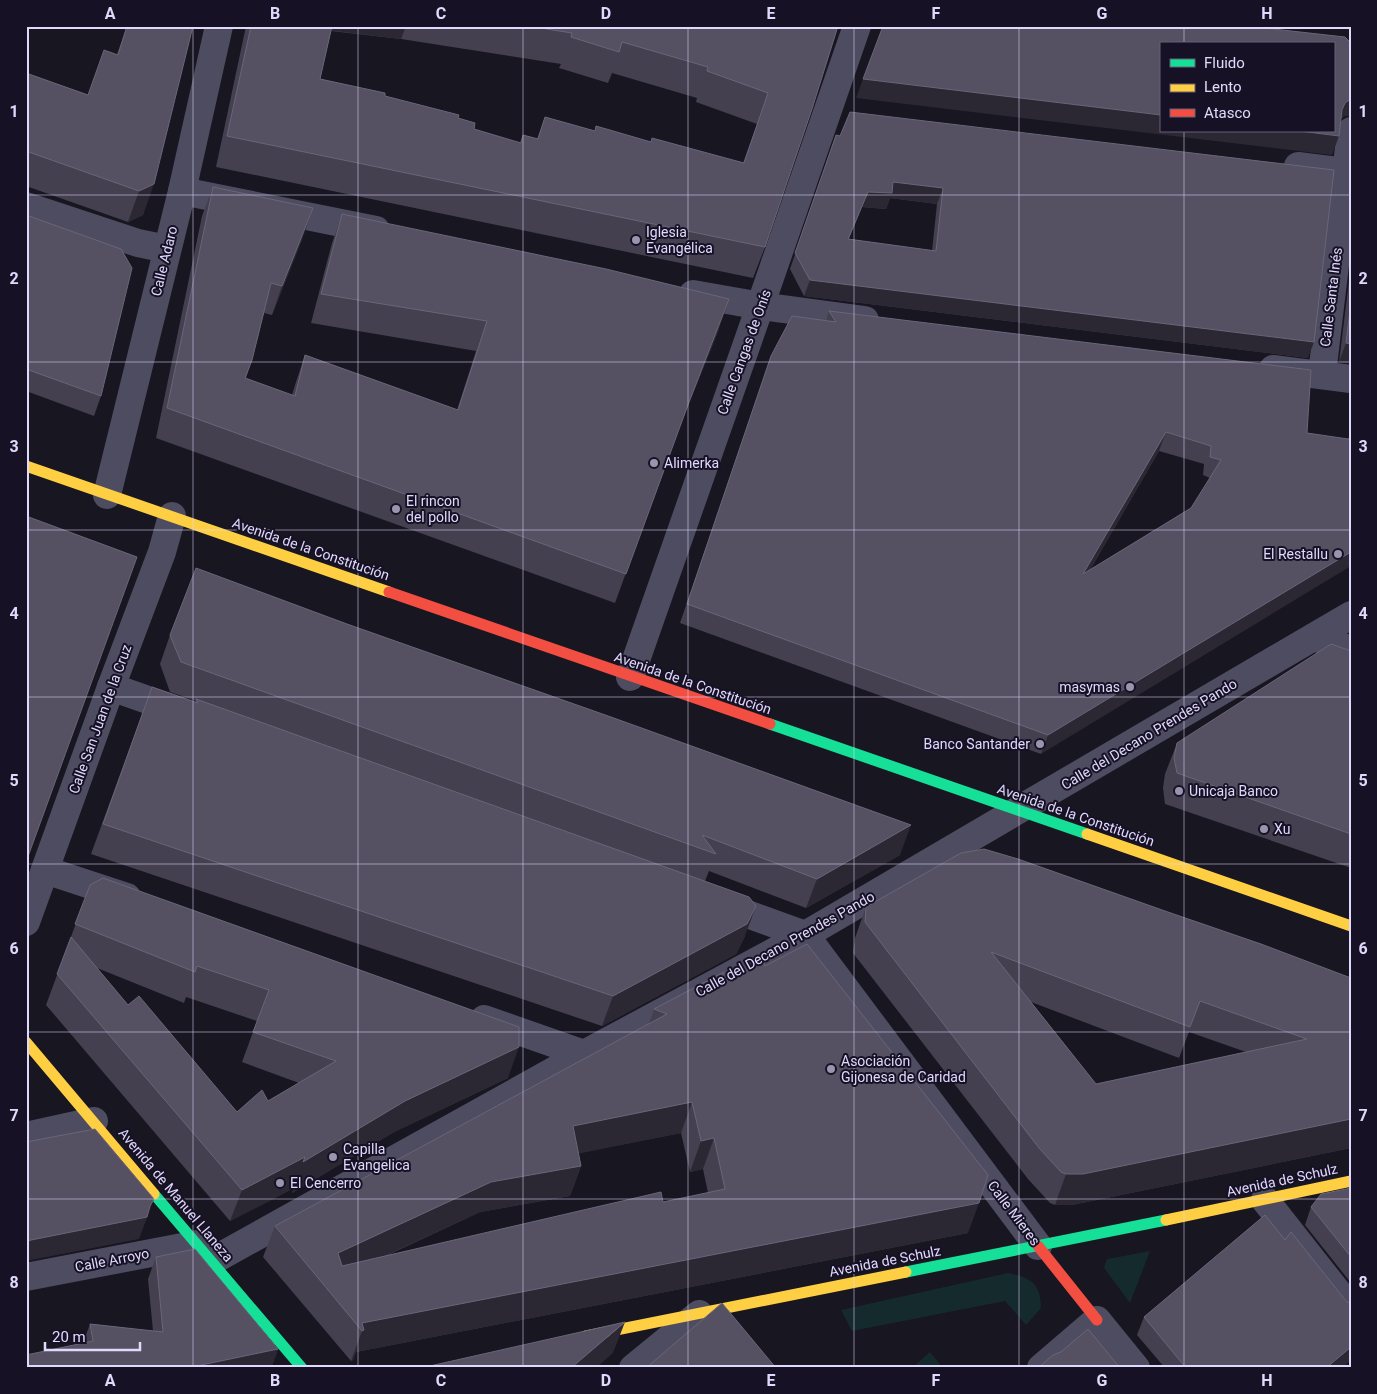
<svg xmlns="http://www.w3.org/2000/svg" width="1377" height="1394" viewBox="0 0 1377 1394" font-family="Roboto,sans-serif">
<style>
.green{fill:#152a2d}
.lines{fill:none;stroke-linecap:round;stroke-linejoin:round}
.street{stroke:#4e4c61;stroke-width:28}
.fast{stroke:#16e098;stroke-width:11}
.slow{stroke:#ffcf43;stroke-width:11}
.jam{stroke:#f24e42;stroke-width:11}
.wall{fill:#44404f;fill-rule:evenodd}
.shaded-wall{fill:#2b2834}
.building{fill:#555062;stroke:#6a667a;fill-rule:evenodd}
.grid{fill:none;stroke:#e0d9fc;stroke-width:1;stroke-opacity:0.55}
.poi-dot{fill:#9a95af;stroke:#161125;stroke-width:2}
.labels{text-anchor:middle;stroke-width:4;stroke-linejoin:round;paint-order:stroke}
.poi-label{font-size:14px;fill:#e0d9fc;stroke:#161125;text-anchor:start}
.street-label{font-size:14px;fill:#e0d9fc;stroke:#161125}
.neatline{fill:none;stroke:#e0d9fc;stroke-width:2}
.grid-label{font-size:16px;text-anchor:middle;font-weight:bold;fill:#e0d9fc}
</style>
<rect width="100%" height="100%" fill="#181620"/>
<g class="green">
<path d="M1150,1251L1130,1303L1104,1268L1107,1259Z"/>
<path d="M1008,1273C1030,1277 1041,1283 1041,1308L1026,1325L1005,1301L852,1331L841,1310Z"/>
<path d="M930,1352L943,1368H912Z"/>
</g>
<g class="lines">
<g class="street">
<path d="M1298,166L1346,172"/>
<path d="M182,191L376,230"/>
<path d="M26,206L138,243L167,249"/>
<path d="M693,294L761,306L865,320"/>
<path d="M1273,369L1351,379"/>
<path d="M1322,374L1351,131"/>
<path d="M107,495L182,191L219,26"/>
<path d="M1314,637L1351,650"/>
<path d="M630,677C707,461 782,243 857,26"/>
<path d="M111,687L182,712"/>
<path d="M45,870L127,897"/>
<path d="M717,903L805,935"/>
<path d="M26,922L111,687L162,552L172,516"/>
<path d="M805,935L1038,1246"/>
<path d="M484,1019L584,1054"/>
<path d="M26,1136L94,1121"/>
<path d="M1265,1200L1351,1309"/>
<path d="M212,1261L584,1054L805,935L1351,615"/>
<path d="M26,1277L198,1244"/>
<path d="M633,1368L699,1314"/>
<path d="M1041,1368L1097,1320L1136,1368"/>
</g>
<g class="fast">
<path d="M770,724L1087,834"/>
<path d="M154,1194L302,1368"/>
<path d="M906,1272L1166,1220"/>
</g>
<g class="slow">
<path d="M26,466L389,592"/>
<path d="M1087,834L1351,926"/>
<path d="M26,1042L154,1194"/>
<path d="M1166,1220L1351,1181"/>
<path d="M586,1336L906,1272"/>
</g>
<g class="jam">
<path d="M389,592L770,724"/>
<path d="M1038,1246L1097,1320"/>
</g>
</g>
<g class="wall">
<path d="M119,26H193L143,215L128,222L26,186V73L88,95L117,54L126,29Z"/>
<path d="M246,26H838L765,247L753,278L216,167ZM331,31L401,39L561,64L559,68L608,83L612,73L697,98L696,102L757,124L743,163L594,131L545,117L537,139L523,135L520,143L474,129L458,118L385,96L320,79Z"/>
<path d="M836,135L840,136L1308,358L804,296L790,269ZM890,198L937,204L932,251L849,239L862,207L886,209Z"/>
<path d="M213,187L303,237L272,315L264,313L252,360L246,378L292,395L295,385L305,355L457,410L476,351L311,323L332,243L342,214L719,329L678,431L615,603L156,438L202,216Z"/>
<path d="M26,215L101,396L94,416L26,391Z"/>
<path d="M1351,265V363L1339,362Z"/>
<path d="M829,311L1311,370L1041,754L680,623L771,356L826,321ZM1159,451L1204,464L1203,475L1210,478L1191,508L1090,570Z"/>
<path d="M170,635L900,855L806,908L709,871L705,881L745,936L736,954L602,1026L91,854L152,687L195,702L196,701L170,692L160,664Z"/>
<path d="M1351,651V868L1165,804L1163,788L1165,774L1177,743Z"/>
<path d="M90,885L508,1078L394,1132L292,1193L294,1188L230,1221L46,1005ZM97,968L184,1003L186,997L257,1021L242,1062L299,1083L268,1101L237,1112L128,1005Z"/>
<path d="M866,907L1351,978V1148L1072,1205H1055L1050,1203L1028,1179L853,953L855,938ZM1031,1002L1179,1058L1189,1032L1246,1052L1096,1084Z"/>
<path d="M765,966L968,1233L356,1352L353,1360L351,1361L263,1257L275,1226L649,1024L654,1009ZM681,1133L690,1172L703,1169L708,1193L663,1202L388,1255L480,1212L570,1196L581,1166L578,1153Z"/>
<path d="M1351,1188V1283L1305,1225L1311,1207Z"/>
<path d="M1285,1240L1346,1301L1351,1360L1341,1368H1165L1137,1335L1144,1317Z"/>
<path d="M156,1257L278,1349L271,1368H26L83,1343L90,1324L153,1331L148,1279Z"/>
</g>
<g class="shaded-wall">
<path d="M328,26H406L401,39L327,30Z"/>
<path d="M863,79L1161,115V131H1300L1339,136L1332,155L856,98Z"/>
<path d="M1351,99V116H1345L1338,122L1345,103Z"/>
<path d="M893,182L943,188L937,204L890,198L886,209L862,207L843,254L868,192Z"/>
<path d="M154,184L143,215L128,222L139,191Z"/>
<path d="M313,208L303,237L272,315L282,286Z"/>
<path d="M810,280L1314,342L1308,358L804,296Z"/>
<path d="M729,299L719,329L678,431L615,603L689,402Z"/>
<path d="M1346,343L1351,344V363L1339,362Z"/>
<path d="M1166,432L1159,451L1077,592L1083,574Z"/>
<path d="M1351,552V566L1041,754L1048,735Z"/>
<path d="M911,825L900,855L806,908L817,879Z"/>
<path d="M756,906L745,936L736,954L602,1026L613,996Z"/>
<path d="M519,1047L508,1078L394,1132L292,1193L294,1188L230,1221L242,1190L405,1101Z"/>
<path d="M692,1102L681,1133L562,1157L573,1126Z"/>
<path d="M1351,1119V1148L1072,1205H1055L1066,1174Z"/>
<path d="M714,1138L703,1169L690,1172L701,1141Z"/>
<path d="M581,1166L570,1196L480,1212L326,1283L338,1253L491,1182Z"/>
<path d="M154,1199L139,1239L26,1261V1242L31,1240L150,1206Z"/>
<path d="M979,1203L968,1233L356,1352L353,1360L351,1361L362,1331V1323Z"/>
<path d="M625,1322L613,1353L596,1368H571Z"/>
<path d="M1351,1347V1360L1341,1368H1326Z"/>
<path d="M278,1349L271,1368H187Z"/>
</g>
<g class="building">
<path d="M127,26H193L154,184L139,191L26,151V73L88,95L104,50L118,55Z"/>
<path d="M251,26H332L320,79L385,93V96L459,115L458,118L475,123L474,129L521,143L523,135L538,139L545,117L595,131L596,126L651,142L652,138L744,163L768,93L707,71L708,67L622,42L619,52L571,37L572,33L528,26H838L812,109L765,247L227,136Z"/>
<path d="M883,26H1246L1345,37L1351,43V99L1345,103L1342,110L1339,136L1300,131H1333V44H1161V115L863,79Z"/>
<path d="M850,112L1334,170L1314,342L810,280L795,253L836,135L840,136ZM893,182L943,188L936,251L848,239L868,192L892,193Z"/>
<path d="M213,187L313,208L282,286L271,283L252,360L245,378L295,396L305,355L458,410L487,321L321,294L342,214L606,269L729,299L689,402L626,574L167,408Z"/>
<path d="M26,215L121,249L132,268L101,396L26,369Z"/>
<path d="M1351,303V344L1346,343Z"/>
<path d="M829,311L1311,370L1307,433L1348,439L1351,437V552L1048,735L687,604L771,356L792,316L836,322ZM1166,432L1211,446L1210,457L1221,460L1191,508L1083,574Z"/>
<path d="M26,516L137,557L26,862Z"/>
<path d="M196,568L347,624L611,717L911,825L817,879L702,835L716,854L181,662L170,635Z"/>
<path d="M1331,644L1351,651V834L1177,773L1174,758L1177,743Z"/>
<path d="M152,687L198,703L196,699L749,897L756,906L747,924L613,996L103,824Z"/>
<path d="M984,849L1018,859L1165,911L1261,944L1351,978V1119L1083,1174H1066L1061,1172L1039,1148L865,922L866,907L961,853ZM991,952L1190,1027L1200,1001L1307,1039L1096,1084Z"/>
<path d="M103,878L519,1027V1047L405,1101L303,1162L305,1157L242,1190L57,974L71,937L128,1005L139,996L237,1112L262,1090L268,1101L336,1061L253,1032L269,990L197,966L195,972L75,924L90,885Z"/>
<path d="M807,944L988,1175L979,1203L362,1323L364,1330L362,1331L275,1226L667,1014L654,1009L724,972L717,986L763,961L765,966ZM692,1102L701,1141L714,1138L725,1189L663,1202L661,1192L342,1266L338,1253L491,1182L581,1166L573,1126Z"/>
<path d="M95,1129L154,1199L150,1206L147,1217L31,1240L26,1242V1142Z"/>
<path d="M1351,1188V1257L1311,1207L1321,1194Z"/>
<path d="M1265,1215L1285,1240L1291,1232L1346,1301L1351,1304V1347L1326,1368H1186L1144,1317Z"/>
<path d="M195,1249L278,1349L187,1368H26V1355L93,1341L90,1324L163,1332L156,1257Z"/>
<path d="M722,1303L776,1368H646Z"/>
<path d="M625,1322L571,1368H421Z"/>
<path d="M1088,1329L1120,1368H1038L1053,1355L1061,1352Z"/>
</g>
<path class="grid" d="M193,26V1368M358,26V1368M523,26V1368M688,26V1368M854,26V1368M1019,26V1368M1184,26V44M1184,131V1368M26,195H1351M26,362H1351M26,530H1351M26,697H1351M26,864H1351M26,1032H1351M26,1199H1351"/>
<g class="poi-dot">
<circle cx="636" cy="240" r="5"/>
<circle cx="654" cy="463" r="5"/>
<circle cx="396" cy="509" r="5"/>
<circle cx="1338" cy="554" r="5"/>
<circle cx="1130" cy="687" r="5"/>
<circle cx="1040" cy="744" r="5"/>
<circle cx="1179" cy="791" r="5"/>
<circle cx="1264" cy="829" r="5"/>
<circle cx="831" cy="1069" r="5"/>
<circle cx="333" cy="1157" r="5"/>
<circle cx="280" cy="1183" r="5"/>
</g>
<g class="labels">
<g class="poi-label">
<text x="646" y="237">Iglesia<tspan x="646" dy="16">Evangélica</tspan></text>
<text x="664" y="468">Alimerka</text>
<text x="406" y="506">El rincon<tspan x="406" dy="16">del pollo</tspan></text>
<text x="1328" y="559" text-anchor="end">El Restallu</text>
<text x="1120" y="692" text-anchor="end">masymas</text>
<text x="1030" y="749" text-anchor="end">Banco Santander</text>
<text x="1189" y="796">Unicaja Banco</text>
<text x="1274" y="834">Xu</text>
<text x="841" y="1066">Asociación<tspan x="841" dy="16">Gijonesa de Caridad</tspan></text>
<text x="343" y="1154">Capilla<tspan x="343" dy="16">Evangelica</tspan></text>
<text x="290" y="1188">El Cencerro</text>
</g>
<g class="street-label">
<text transform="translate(164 261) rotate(-76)" y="5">Calle Adaro</text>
<text transform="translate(1331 297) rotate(-83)" y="5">Calle Santa Inés</text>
<text transform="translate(744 352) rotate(-70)" y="5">Calle Cangas de Onís</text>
<text transform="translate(311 549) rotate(19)" y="5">Avenida de la Constitución</text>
<text transform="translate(693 683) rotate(19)" y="5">Avenida de la Constitución</text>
<text transform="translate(100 719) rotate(-70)" y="5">Calle San Juan de la Cruz</text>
<text transform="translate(1149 734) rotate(-31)" y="5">Calle del Decano Prendes Pando</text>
<text transform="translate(1076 815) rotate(19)" y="5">Avenida de la Constitución</text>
<text transform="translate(785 944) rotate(-29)" y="5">Calle del Decano Prendes Pando</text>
<text transform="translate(1282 1180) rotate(-12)" y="5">Avenida de Schulz</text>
<text transform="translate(176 1195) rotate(50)" y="5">Avenida de Manuel Llaneza</text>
<text transform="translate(1014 1213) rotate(53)" y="5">Calle Mieres</text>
<text transform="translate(112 1260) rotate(-11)" y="5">Calle Arroyo</text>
<text transform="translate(885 1261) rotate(-11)" y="5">Avenida de Schulz</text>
</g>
</g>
<rect width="1377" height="1394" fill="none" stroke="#161125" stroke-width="55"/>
<rect x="1160" y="42" width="175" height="90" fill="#161125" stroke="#67617b"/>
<rect x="1170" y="59" width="25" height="8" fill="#16e098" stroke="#67617b"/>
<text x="1204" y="68" font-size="15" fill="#e0d9fc">Fluido</text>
<rect x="1170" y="84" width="25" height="8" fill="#ffcf43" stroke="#67617b"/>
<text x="1204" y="92" font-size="15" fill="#e0d9fc">Lento</text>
<rect x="1170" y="109" width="25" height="8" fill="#f24e42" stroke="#67617b"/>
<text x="1204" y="118" font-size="15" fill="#e0d9fc">Atasco</text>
<path d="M45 1342v8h95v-8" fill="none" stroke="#e0d9fc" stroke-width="2.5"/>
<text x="52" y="1342" font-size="15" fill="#e0d9fc" stroke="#161125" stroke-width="4" paint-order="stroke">20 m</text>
<rect x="28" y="28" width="1322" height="1338" class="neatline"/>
<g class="grid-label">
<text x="110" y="19">A</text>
<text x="275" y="19">B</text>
<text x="441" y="19">C</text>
<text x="606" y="19">D</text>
<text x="771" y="19">E</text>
<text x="936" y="19">F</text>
<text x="1102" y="19">G</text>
<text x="1267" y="19">H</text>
<text x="14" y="117">1</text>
<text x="1363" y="117">1</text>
<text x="14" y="284">2</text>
<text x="1363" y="284">2</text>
<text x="14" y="452">3</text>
<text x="1363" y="452">3</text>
<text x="14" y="619">4</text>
<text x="1363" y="619">4</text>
<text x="14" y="786">5</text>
<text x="1363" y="786">5</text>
<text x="14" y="954">6</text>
<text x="1363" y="954">6</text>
<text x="14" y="1121">7</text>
<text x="1363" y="1121">7</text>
<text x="14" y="1288">8</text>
<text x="1363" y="1288">8</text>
<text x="110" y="1386">A</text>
<text x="275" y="1386">B</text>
<text x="441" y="1386">C</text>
<text x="606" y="1386">D</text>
<text x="771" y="1386">E</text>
<text x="936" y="1386">F</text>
<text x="1102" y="1386">G</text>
<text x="1267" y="1386">H</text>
</g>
</svg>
